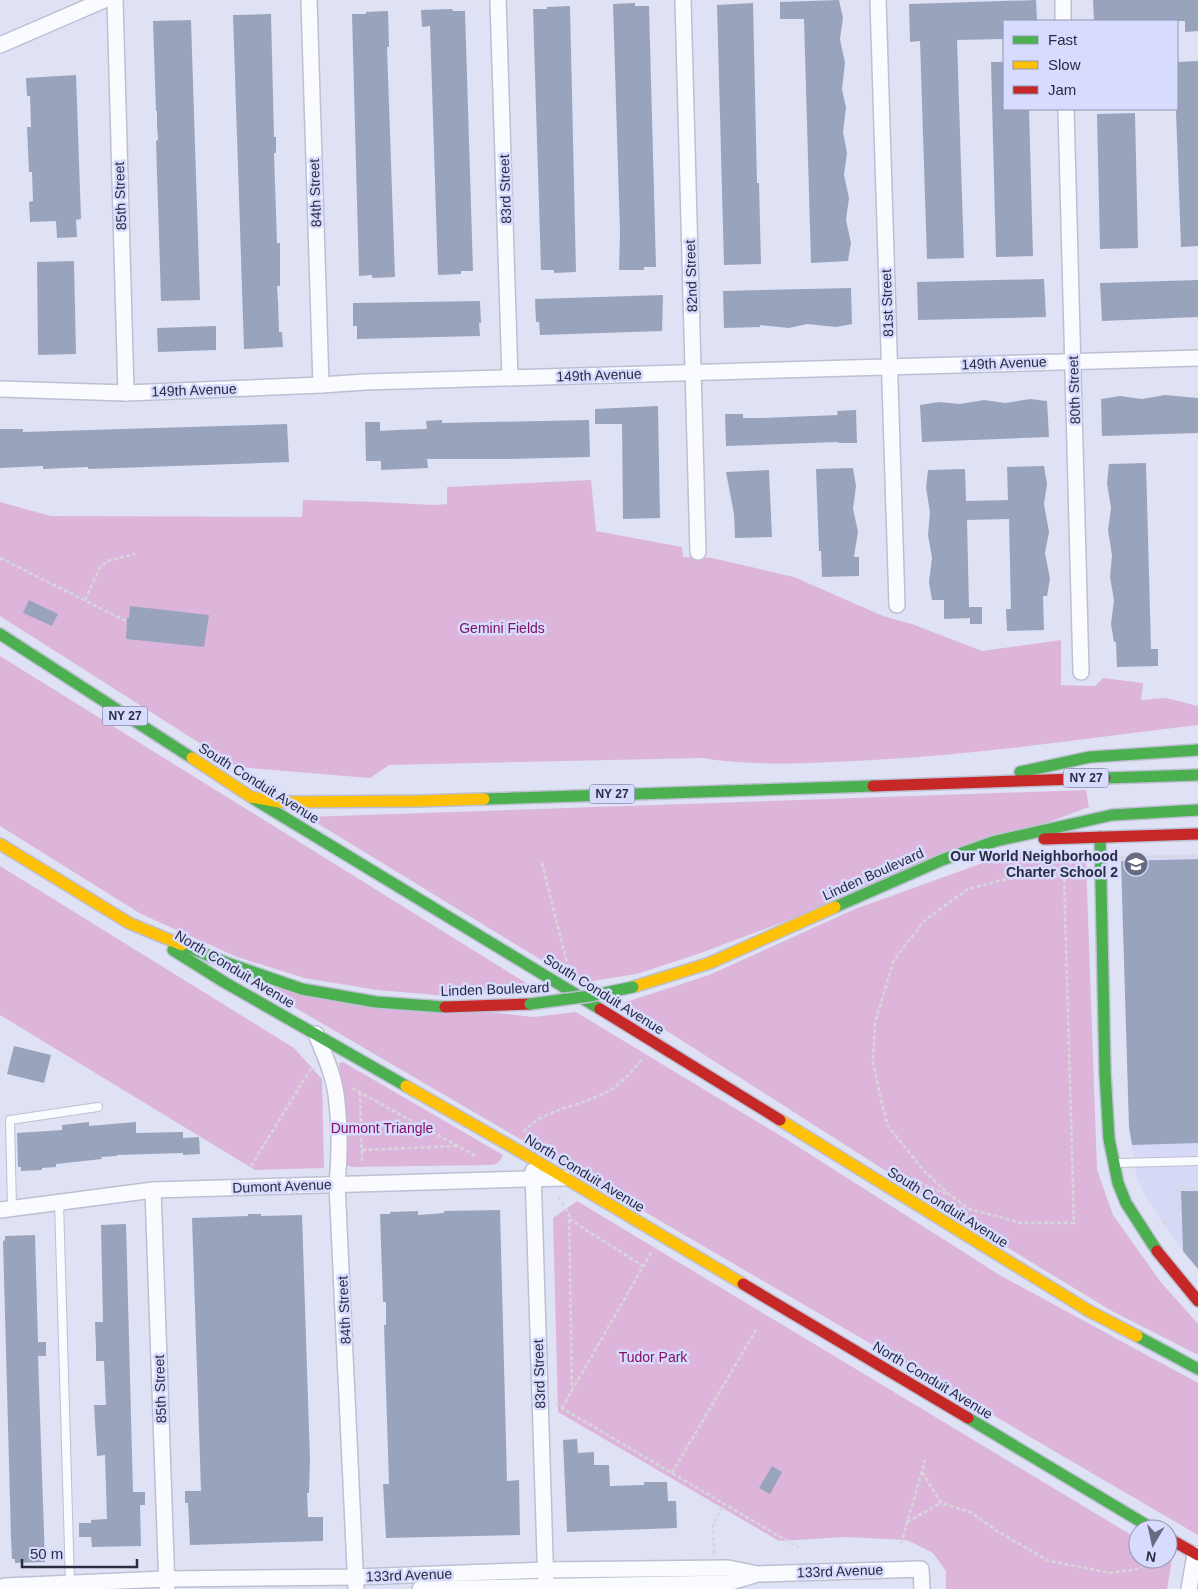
<svg xmlns="http://www.w3.org/2000/svg" width="1198" height="1589" viewBox="0 0 1198 1589" font-family="Arial,sans-serif">
<style>
.built{fill:#d6daf7}
.green{fill:#deb5da}
.building{fill:#99a4bc}
.lines{fill:none;stroke-linecap:round;stroke-linejoin:round}
.lane-casing{stroke:#bdbfd2;stroke-width:10}
.street-casing{stroke:#bdbfd2;stroke-width:18}
.fast-casing{stroke:#bdbfd2;stroke-width:14}
.slow-casing{stroke:#bdbfd2;stroke-width:14}
.jam-casing{stroke:#bdbfd2;stroke-width:14}
.path{stroke:#d6d7dd;stroke-width:2.5;stroke-dasharray:4 2.5;stroke-linecap:butt}
.lane{stroke:#fafbfe;stroke-width:8}
.street{stroke:#fafbfe;stroke-width:15}
.fast{stroke:#4caf50;stroke-width:11}
.slow{stroke:#ffc107;stroke-width:11}
.jam{stroke:#c62828;stroke-width:11}
.fast-bridge-casing{stroke:#bdbfd2;stroke-width:14;stroke-linecap:butt}
.fast-bridge{stroke:#4caf50;stroke-width:11}
.labels{text-anchor:middle;stroke-width:5;stroke-linejoin:round;paint-order:stroke}
.shield{fill:#d7dbfd;stroke:#5e607a;stroke-width:1}
.shield-label{font-size:12px;font-weight:bold;fill:#2a2c42}
.street-label{font-size:14px;fill:#2a2c42;stroke:#d7dbfd}
.park-label{font-size:14px;fill:#841169;stroke:#d7dbfd}
.poi-label{font-size:14px;font-weight:bold;fill:#2a2c42;stroke:#d7dbfd;text-anchor:end}
</style>
<rect width="100%" height="100%" fill="#dfe2f5"/>
<path class="built" d="M1198,854V1269L1183,1251L1148,1202L1136,1175L1129,1127L1121,856Z"/>
<g class="green">
<path d="M591,480L596,531L682,547L683,557L712,558L794,577L883,616L912,624L982,651L1061,640V685L1095,686L1103,678L1143,683L1141,700L1166,698L1198,706V725C1090,738 981,754 873,760C815,763 758,767 702,758L389,765L370,778L237,767L0,616V502L51,516L302,517L303,500L377,502L434,505L447,504V487Z"/>
<path d="M0,656L531,986L447,996L377,990L304,978L237,957L141,914L0,826Z"/>
<path d="M1086,790L1089,807L701,953L637,974L579,983L307,817Z"/>
<path d="M1073,855L1086,860L1097,1170L1113,1215L1160,1281L1198,1324V1355L1110,1310L972,1226L623,1003L709,975L855,909L1002,856Z"/>
<path d="M0,866L294,1048L322,1079L324,1168L255,1170L0,1015Z"/>
<path d="M275,987L533,1017L576,1012L786,1139L998,1274L1198,1383V1535L270,993Z"/>
<path d="M343,1062L503,1155C500,1162 498,1164 491,1165L351,1167L346,1164L343,1154L342,1080L339,1066V1063Z"/>
<path d="M577,1201L1138,1539V1559H1168V1557L1172,1559L1167,1589H946V1571L933,1553L907,1540L845,1537L779,1541L558,1412L553,1218Z"/>
</g>
<g class="building">
<path d="M839,0L843,18L840,39L845,63L842,89L846,108L843,132L847,153L844,175L849,198L846,220L851,243L848,261L811,263L804,19H780V2Z"/>
<path d="M1036,0L1037,21H1004V39L957,40L964,258L927,259L920,41L910,42L909,4Z"/>
<path d="M1093,0H1198V31L1185,32V21H1094Z"/>
<path d="M635,3V6H649L656,267H644V270H619L620,233L613,4Z"/>
<path d="M753,3L757,183H759L761,264L724,265L717,5Z"/>
<path d="M570,6L576,272L554,273V270H541L533,9H547V7Z"/>
<path d="M452,9L453,11H465L473,271H461V274L438,275L430,26L422,27L421,10Z"/>
<path d="M388,11L389,47H387L395,277L372,278V275L359,276L352,14H366V12Z"/>
<path d="M271,14L274,137H276V153H274L277,243H280V286H277L278,302L279,332H282L283,347L244,349L233,15Z"/>
<path d="M191,20L200,300L161,301L156,141L158,140L157,125V111H156L153,21Z"/>
<path d="M1198,61V246L1181,247L1176,111L1177,62Z"/>
<path d="M991,62H1004V109H1029L1033,256L996,257Z"/>
<path d="M76,75L81,219L76,220L77,237L57,238L56,221L30,222L29,202L33,201L32,172H29L27,127H31L30,96H27L26,78Z"/>
<path d="M1135,113L1138,248L1100,249L1097,114Z"/>
<path d="M74,261L76,354L38,355L37,262Z"/>
<path d="M1044,279L1046,317L918,320L917,282Z"/>
<path d="M1198,280V317L1102,321L1100,283Z"/>
<path d="M851,288L852,324L836,327L807,324L789,328L760,325V327L724,328L723,291Z"/>
<path d="M663,295L662,331L540,335L539,322H536L535,299Z"/>
<path d="M480,301L481,323H479L480,336L357,339V326H353V303Z"/>
<path d="M216,326V350L158,352L157,328Z"/>
<path d="M1165,395L1198,398V433L1102,436L1101,399L1120,396L1142,399Z"/>
<path d="M1030,399L1047,401L1049,437L922,442L920,405L939,402L960,404L984,400L1005,403Z"/>
<path d="M658,406L660,518L623,519L622,424H595V409Z"/>
<path d="M856,410L857,443H838L839,442L726,446L725,414H743V418H759L838,415L837,411Z"/>
<path d="M442,420V423L589,420L590,457L507,459H427L428,468L381,470V461H366L365,422H380V431L396,430L427,429L426,421Z"/>
<path d="M287,424L289,462L88,469V467L43,469V466L0,468V429H23V432Z"/>
<path d="M1146,463L1151,649H1158V666L1117,667L1116,642H1114L1111,624L1114,600L1110,577L1112,555L1108,530L1111,508L1107,483L1109,464Z"/>
<path d="M1044,466L1047,484L1044,504L1049,532L1045,553L1050,579L1047,596H1043L1044,630L1007,631L1006,609H1011L1009,519L967,520L969,607H982V624H970V618L944,619V600H932L929,582L932,558L928,535L930,512L926,488L928,470L965,469L966,501L1008,500L1007,467Z"/>
<path d="M853,468L856,486L853,509L858,531L854,557H859V576L822,577L821,551H819L816,469Z"/>
<path d="M769,470L772,537L735,538L734,514L726,472Z"/>
<path d="M29,600L58,614L52,626L23,613Z"/>
<path d="M130,606L209,615L204,647L126,639L127,618H129Z"/>
<path d="M1198,859V1143L1132,1145L1129,1127L1121,861Z"/>
<path d="M14,1046L51,1055L44,1083L7,1074Z"/>
<path d="M89,1122V1126L136,1122V1133L183,1132V1138L199,1137L200,1154L183,1155V1153L117,1155V1156L101,1157L102,1159L56,1164V1167L42,1168V1170L21,1171V1167H18L17,1133L62,1130V1125Z"/>
<path d="M1181,1191H1198V1269L1183,1251Z"/>
<path d="M500,1210L507,1481L519,1480L520,1535L386,1538L383,1484H389L384,1325H386V1302H383L380,1214H390V1212L418,1211V1215L444,1213V1211Z"/>
<path d="M248,1214H261V1216L302,1215L310,1459L309,1493H307L308,1517H323V1541L190,1545L188,1503H185V1491H201L192,1218L248,1216Z"/>
<path d="M126,1224L133,1492H145V1505H140L141,1546L92,1547L91,1537H79V1523H91V1520L107,1519L105,1455L97,1456L94,1405H106L104,1361H96V1348L95,1322H103L101,1225Z"/>
<path d="M35,1235L38,1342H46V1356H38L45,1562L15,1563V1559H12L11,1537L3,1240L5,1241V1236Z"/>
<path d="M577,1439L578,1453L594,1452V1465H609L610,1486L644,1485V1482H667L668,1501H676L677,1528L567,1532L563,1440Z"/>
<path d="M772,1466L782,1472L770,1494L759,1488Z"/>
</g>
<g class="lines">
<defs>
<g id="lane">
<path d="M1118,1163L1198,1161"/>
<path d="M59,1202L70,1584"/>
<path d="M12,1208L10,1120L98,1107"/>
</g>
<g id="street">
<path d="M115,0L126,393"/>
<path d="M309,0L321,385"/>
<path d="M498,0L510,378"/>
<path d="M683,0L698,552"/>
<path d="M878,0L897,605"/>
<path d="M1063,0V21"/>
<path d="M0,45L104,0"/>
<path d="M1066,109L1081,672"/>
<path d="M0,389L126,393L321,385L365,382L1198,358"/>
<path d="M316,1034C324,1054 333,1073 336,1094C340,1124 340,1154 337,1184L356,1589"/>
<path d="M533,1171L546,1589"/>
<path d="M153,1190L167,1588"/>
<path d="M0,1210L153,1190L563,1178"/>
<path d="M0,1588L5,1586L166,1579L357,1577L546,1570L728,1568L758,1574L921,1569L922,1589"/>
<path d="M420,1589L728,1583L754,1575"/>
<path d="M1189,1589L1195,1554"/>
</g>
<g id="fast">
<path d="M0,634L192,758"/>
<path d="M1020,772L1090,757L1198,750"/>
<path d="M1105,778L1198,775"/>
<path d="M254,799L600,1009"/>
<path d="M484,799L873,786"/>
<path d="M1100,837L1105,1073L1109,1139L1118,1183L1126,1203L1157,1251"/>
<path d="M835,907L942,860L996,841L1112,815L1198,810"/>
<path d="M182,945L230,964L302,989L376,1002L445,1007"/>
<path d="M173,950L224,982L406,1086"/>
<path d="M1137,1336L1198,1369"/>
<path d="M968,1418L1153,1529"/>
</g>
<g id="slow">
<path d="M192,758L251,797L279,802L419,801L484,799"/>
<path d="M0,844L129,923L182,945"/>
<path d="M633,987L710,963L835,907"/>
<path d="M406,1086L533,1159L743,1284"/>
<path d="M780,1120L1089,1311L1137,1336"/>
</g>
<g id="jam">
<path d="M873,786L1105,778"/>
<path d="M1044,839L1198,834"/>
<path d="M445,1007L530,1004"/>
<path d="M600,1009L780,1120"/>
<path d="M1157,1251L1198,1301"/>
<path d="M743,1284L968,1418"/>
<path d="M1168,1538L1198,1555"/>
</g>
</defs>
<use href="#lane" class="lane-casing"/>
<use href="#street" class="street-casing"/>
<use href="#fast" class="fast-casing"/>
<use href="#slow" class="slow-casing"/>
<use href="#jam" class="jam-casing"/>
<g class="path">
<path d="M0,558L126,621"/>
<path d="M85,600L100,568L107,561L135,554"/>
<path d="M1120,858L1198,856"/>
<path d="M542,863L568,967"/>
<path d="M1064,876H1018L968,889L925,920L894,960L875,1022L873,1061L880,1096L888,1126L924,1171L949,1194L969,1209L1022,1223H1074L1064,876L1074,856"/>
<path d="M352,1088L476,1156"/>
<path d="M360,1092L362,1161"/>
<path d="M524,1132C541,1110 580,1106 605,1093C620,1085 632,1072 642,1059"/>
<path d="M362,1150L458,1146"/>
<path d="M251,1166L310,1070L313,1068"/>
<path d="M919,1182L941,1192L948,1194"/>
<path d="M558,1197L569,1213L572,1392"/>
<path d="M569,1219L643,1266"/>
<path d="M1163,1223L1179,1212L1178,1188H1198"/>
<path d="M555,1404L799,1548"/>
<path d="M562,1408L652,1251"/>
<path d="M922,1472L941,1503L970,1512L997,1531L1049,1561L1110,1573L1137,1569L1148,1563L1151,1559"/>
<path d="M672,1473L756,1330"/>
<path d="M907,1522L941,1503"/>
<path d="M901,1544L925,1460"/>
<path d="M714,1554L713,1524L724,1504"/>
</g>
<use href="#lane" class="lane"/>
<use href="#street" class="street"/>
<use href="#fast" class="fast"/>
<use href="#slow" class="slow"/>
<use href="#jam" class="jam"/>
<defs>
<path id="fast-bridge" d="M530,1004L590,996L633,987"/>
</defs>
<use href="#fast-bridge" class="fast-bridge-casing"/>
<use href="#fast-bridge" class="fast-bridge"/>
</g>
<defs>
<symbol id="school-disc" viewBox="-11 -11 22 22"><circle r="9.5" fill="#696c81" stroke="#d7dbfd"/><path d="M0-5L7-2L0 1L-7-2ZM-4 1L0 2.5L4 1V4Q0 6-4 4Z" fill="#fff"/></symbol>
</defs>
<g fill-rule="evenodd">
<use href="#school-disc" x="1122" y="850" width="28" height="28"/>
</g>
<g class="labels">
<g class="shield">
<rect x="102.5" y="706.5" width="45" height="19" rx="4"/>
<rect x="1063.5" y="768.5" width="45" height="19" rx="4"/>
<rect x="589.5" y="784.5" width="45" height="19" rx="4"/>
</g>
<g class="shield-label">
<text x="125" y="720">NY 27</text>
<text x="1086" y="782">NY 27</text>
<text x="612" y="798">NY 27</text>
</g>
<g class="street-label">
<text transform="translate(505 189) rotate(-92)" y="5">83rd Street</text>
<text transform="translate(315 193) rotate(-92)" y="5">84th Street</text>
<text transform="translate(120 196) rotate(-92)" y="5">85th Street</text>
<text transform="translate(691 276) rotate(-92)" y="5">82nd Street</text>
<text transform="translate(887 303) rotate(-92)" y="5">81st Street</text>
<text transform="translate(1004 363) rotate(-2)" y="5">149th Avenue</text>
<text transform="translate(599 375) rotate(-2)" y="5">149th Avenue</text>
<text transform="translate(194 390) rotate(-2)" y="5">149th Avenue</text>
<text transform="translate(1074 390) rotate(-92)" y="5">80th Street</text>
<text transform="translate(259 783) rotate(32)" y="5">South Conduit Avenue</text>
<text transform="translate(873 874) rotate(-24)" y="5">Linden Boulevard</text>
<text transform="translate(235 969) rotate(31)" y="5">North Conduit Avenue</text>
<text transform="translate(495 989) rotate(-2)" y="5">Linden Boulevard</text>
<text transform="translate(604 994) rotate(32)" y="5">South Conduit Avenue</text>
<text transform="translate(585 1173) rotate(31)" y="5">North Conduit Avenue</text>
<text transform="translate(282 1186) rotate(-2)" y="5">Dumont Avenue</text>
<text transform="translate(948 1207) rotate(32)" y="5">South Conduit Avenue</text>
<text transform="translate(344 1310) rotate(-93)" y="5">84th Street</text>
<text transform="translate(539 1374) rotate(-92)" y="5">83rd Street</text>
<text transform="translate(933 1380) rotate(31)" y="5">North Conduit Avenue</text>
<text transform="translate(160 1389) rotate(-92)" y="5">85th Street</text>
<text transform="translate(840 1571) rotate(-2)" y="5">133rd Avenue</text>
<text transform="translate(409 1575) rotate(-2)" y="5">133rd Avenue</text>
</g>
<g class="park-label">
<text x="502" y="633">Gemini Fields</text>
<text x="382" y="1133">Dumont Triangle</text>
<text x="653" y="1362">Tudor Park</text>
</g>
<g class="poi-label">
<text x="1118" y="861">Our World Neighborhood<tspan x="1118" dy="16">Charter School 2</tspan></text>
</g>
</g>
<rect x="1003" y="20" width="175" height="90" fill="#d7dbfd" stroke="#9295b2"/>
<rect x="1013" y="36" width="25" height="8" fill="#4caf50" stroke="#9295b2"/>
<text x="1048" y="45" font-size="15" fill="#2a2c42">Fast</text>
<rect x="1013" y="61" width="25" height="8" fill="#ffc107" stroke="#9295b2"/>
<text x="1048" y="70" font-size="15" fill="#2a2c42">Slow</text>
<rect x="1013" y="86" width="25" height="8" fill="#c62828" stroke="#9295b2"/>
<text x="1048" y="95" font-size="15" fill="#2a2c42">Jam</text>
<g transform="translate(1153 1544) rotate(189)"><circle r="24" fill="#d7dbfd" stroke="#9295b2"/>
<path d="M0-4L9 19L0 12L-9 19Z" fill="#696c81"/>
<text y="-8" font-size="14" font-weight="bold" text-anchor="middle" fill="#2a2c42">N</text>
</g>
<path d="M22 1559v8h115v-8" fill="none" stroke="#2a2c42" stroke-width="2.5"/>
<text x="30" y="1559" font-size="15" fill="#2a2c42" stroke="#d7dbfd" stroke-width="4" paint-order="stroke">50 m</text>
</svg>
